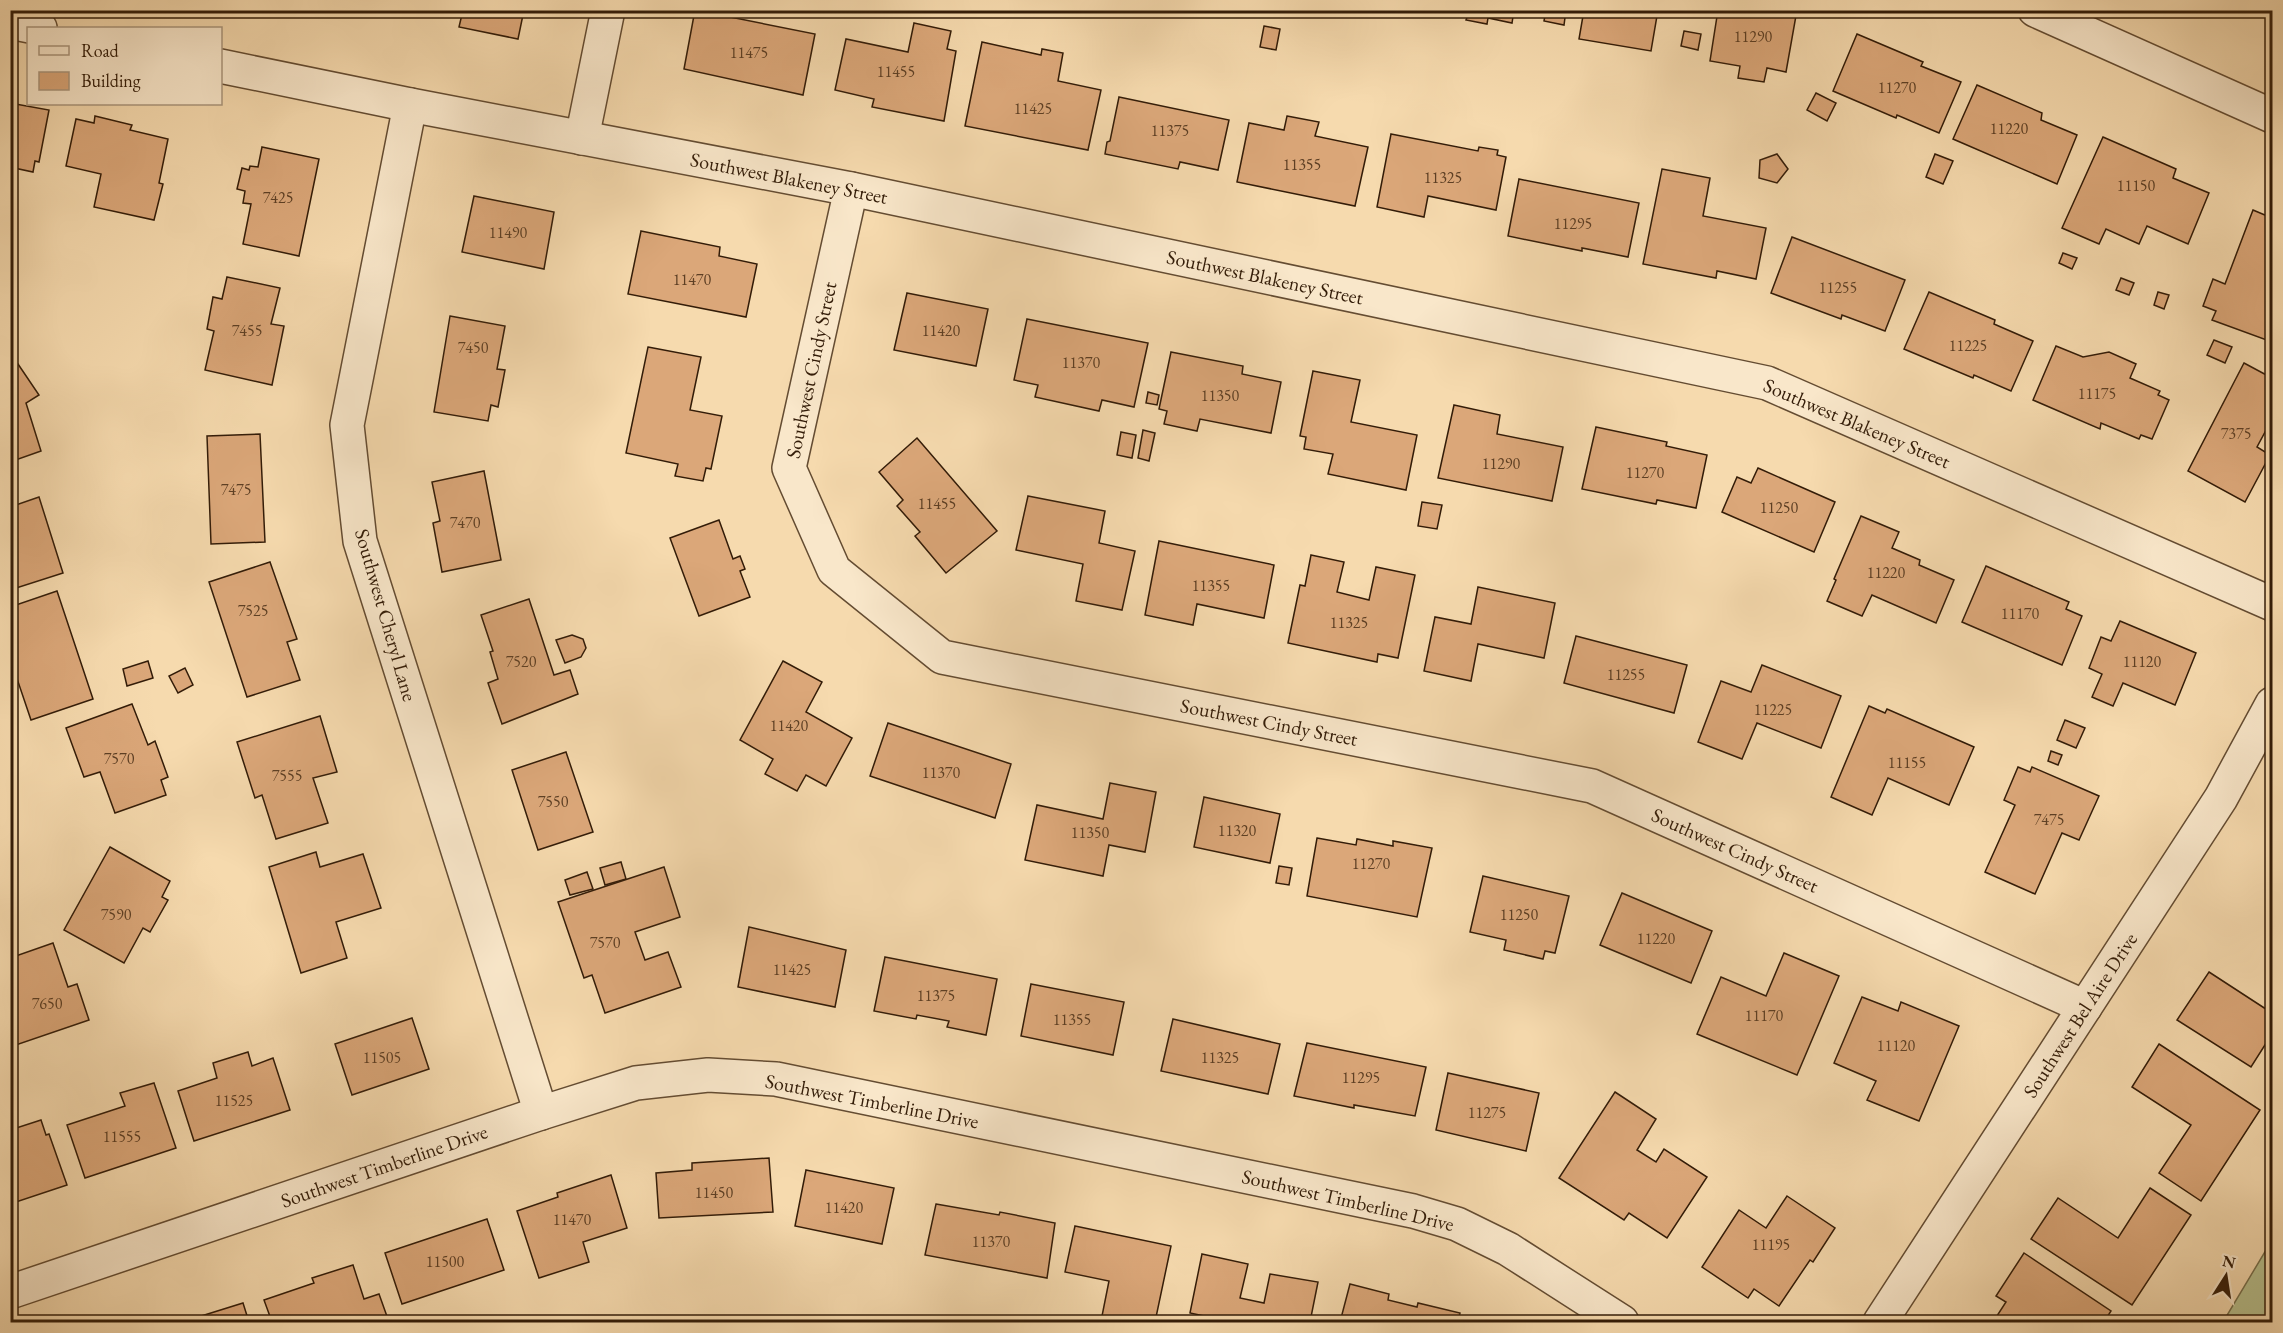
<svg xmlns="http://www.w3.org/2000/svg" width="2283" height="1333" viewBox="0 0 2283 1333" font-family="'EB Garamond',serif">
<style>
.green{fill:#b7c18e;stroke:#756e4b;stroke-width:1.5}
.building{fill:#dba779;stroke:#331c08;stroke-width:1.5}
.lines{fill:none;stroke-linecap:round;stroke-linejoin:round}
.street-casing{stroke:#644c32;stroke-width:36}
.street{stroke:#f9e7ca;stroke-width:33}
.labels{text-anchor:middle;stroke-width:4.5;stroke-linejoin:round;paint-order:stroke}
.number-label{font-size:16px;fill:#5d3f24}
.street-label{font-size:20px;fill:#331c08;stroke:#f9e7ca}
</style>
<rect width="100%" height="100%" fill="#f6daae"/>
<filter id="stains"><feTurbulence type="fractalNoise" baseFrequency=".00333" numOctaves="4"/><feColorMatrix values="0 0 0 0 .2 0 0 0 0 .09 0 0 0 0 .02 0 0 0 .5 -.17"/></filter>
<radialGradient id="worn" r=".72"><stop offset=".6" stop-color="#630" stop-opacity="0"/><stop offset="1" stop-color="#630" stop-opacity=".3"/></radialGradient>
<path class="green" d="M2272,1240V1322H2223Z"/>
<g class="building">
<path d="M463,10H524L518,39L459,27Z"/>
<path d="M695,10L815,34L803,95L684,69Z"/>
<path d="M1461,10H1514L1512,23L1488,18L1487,24L1466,20L1469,12Z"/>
<path d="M1546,10H1566L1564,25L1544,21Z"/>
<path d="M1584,10H1658L1651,51L1579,39Z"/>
<path d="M1718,10H1797L1786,72L1767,68L1764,82L1738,78L1740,66L1710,61Z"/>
<path d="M2249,10H2272V20Z"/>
<path d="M914,23L951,31L947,49L956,51L944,121L872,107L874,99L835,90L846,39L908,52Z"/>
<path d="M1264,26L1280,29L1276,50L1260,47Z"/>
<path d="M1684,31L1701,34L1698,50L1681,46Z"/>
<path d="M1857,34L1923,62L1921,66L1961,82L1939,133L1897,115L1896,118L1833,91Z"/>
<path d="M982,42L1041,55L1042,49L1063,53L1058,81L1101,90L1088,150L965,126Z"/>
<path d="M1977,85L2042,113L2041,120L2077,135L2057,184L1953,139Z"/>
<path d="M1816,93L1836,103L1827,121L1807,110Z"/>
<path d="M1119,97L1229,120L1218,170L1180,162L1178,169L1105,154L1107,142L1110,141Z"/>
<path d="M10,103L49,110L39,162L35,161L33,172L14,168L10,183Z"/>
<path d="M95,116L132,125L130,130L168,139L159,183L163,184L154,220L94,207L101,174L66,166L76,119L94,123Z"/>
<path d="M1287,116L1319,122L1315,136L1368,147L1355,206L1237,182L1249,123L1284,130Z"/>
<path d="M1391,134L1478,151L1479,147L1498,150L1497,155L1506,157L1496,210L1428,196L1424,217L1377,207Z"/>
<path d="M2103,137L2176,169L2173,178L2209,193L2188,244L2147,226L2139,244L2106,229L2099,244L2062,228Z"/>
<path d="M262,147L319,159L299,256L243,244L251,204L243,203L245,191L237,189L242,168L249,170L250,166L258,167Z"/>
<path d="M1777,154L1788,169L1777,183L1759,178L1760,160Z"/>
<path d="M1935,154L1953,161L1943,184L1926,177Z"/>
<path d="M1662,169L1710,178L1703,216L1766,228L1756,279L1717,271L1716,278L1643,264Z"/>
<path d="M1519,179L1639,203L1628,257L1582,248V251L1508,236Z"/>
<path d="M474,196L554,212L544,269L462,252Z"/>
<path d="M2253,210L2272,218V342L2212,320L2216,311L2203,306L2213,279L2225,284Z"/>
<path d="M641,231L720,247L719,256L757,264L746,317L628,294Z"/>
<path d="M1792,237L1905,280L1885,331L1842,315L1841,319L1771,293Z"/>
<path d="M2063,253L2077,258L2072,269L2059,263Z"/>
<path d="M227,277L280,288L271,324L284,326L272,385L205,370L214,331L207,329L213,297L222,299Z"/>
<path d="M2121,278L2134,283L2129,295L2116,290Z"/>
<path d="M1929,292L1995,320L1994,324L2033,341L2011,391L1974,375L1973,378L1904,349Z"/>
<path d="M2158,292L2169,295L2164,309L2154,305Z"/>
<path d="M907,293L988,309L976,366L894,350Z"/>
<path d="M450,316L505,326L497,369L505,370L498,407L491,405L488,421L434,412Z"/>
<path d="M1027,319L1148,343L1134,407L1102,400L1099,411L1035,397L1038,385L1014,380Z"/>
<path d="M2214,340L2232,347L2225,363L2207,355Z"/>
<path d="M2056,346L2083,357L2109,352L2136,364L2130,378L2160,391L2158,395L2169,400L2152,439L2141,435L2139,439L2101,423L2100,429L2033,400Z"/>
<path d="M648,347L701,357L690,410L722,416L711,469L706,468L703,481L675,476L678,464L626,453Z"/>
<path d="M1171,352L1243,366L1242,374L1281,382L1271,433L1200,419L1197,431L1164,424L1167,411L1159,409Z"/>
<path d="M2244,363L2272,378V419L2257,447L2270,455L2245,502L2188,471Z"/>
<path d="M18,364L39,395L26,403L41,451L10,462V369Z"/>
<path d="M1313,371L1360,380L1351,422L1417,435L1406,490L1328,474L1333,454L1304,449L1306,437L1300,436Z"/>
<path d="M1148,392L1159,395L1157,405L1146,403Z"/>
<path d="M1454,405L1500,415L1497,434L1563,447L1552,501L1438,478Z"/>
<path d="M1596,427L1667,442L1666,446L1707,455L1696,508L1657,500L1656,504L1582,489Z"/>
<path d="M1143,430L1155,433L1149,461L1138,458Z"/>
<path d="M1121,432L1136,435L1132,458L1117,455Z"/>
<path d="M260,434L265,542L211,544L207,436Z"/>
<path d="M917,438L997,531L946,573L915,536L920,532L897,506L903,500L879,472Z"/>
<path d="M1758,468L1835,502L1814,552L1722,512L1737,477L1751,483Z"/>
<path d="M484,471L501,560L442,572L433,523L440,521L432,482Z"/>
<path d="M1028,496L1105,511L1099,543L1135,551L1122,610L1076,601L1083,564L1016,550Z"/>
<path d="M39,497L63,573L10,590V507Z"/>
<path d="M1422,502L1442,505L1437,529L1418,526Z"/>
<path d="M1861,516L1899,532L1892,548L1920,560L1919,565L1954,580L1936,623L1872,595L1862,616L1827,601L1836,580L1834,579Z"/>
<path d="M719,520L733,559L740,556L745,569L740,571L750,597L699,616L670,538Z"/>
<path d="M1159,541L1274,565L1264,618L1197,604L1193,625L1145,615Z"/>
<path d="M1311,555L1344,562L1337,592L1369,600L1376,567L1415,575L1398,658L1378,654L1377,662L1288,643L1300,585L1305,586Z"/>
<path d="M270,562L297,639L287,642L300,680L247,697L209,582Z"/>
<path d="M1986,566L2069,602L2066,609L2082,616L2062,665L1962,622Z"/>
<path d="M1478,587L1555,603L1544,658L1478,644L1471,681L1424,671L1435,617L1471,624Z"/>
<path d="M57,591L93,699L31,720L10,658V607Z"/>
<path d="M529,599L554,675L570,670L578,694L502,724L488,683L498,679L490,652L493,651L481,615Z"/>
<path d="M2120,621L2196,653L2175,705L2123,683L2113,706L2092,697L2102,674L2089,668L2101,637L2111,641Z"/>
<path d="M572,635L583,639L586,648L581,657L565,663L556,640Z"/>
<path d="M1576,636L1687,665L1674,713L1564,683Z"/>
<path d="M148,661L153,678L127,686L123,669Z"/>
<path d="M783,661L822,682L806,712L852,738L826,786L806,775L797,791L765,774L773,759L740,740Z"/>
<path d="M1762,665L1841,696L1821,748L1757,723L1742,759L1698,742L1721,681L1751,692Z"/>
<path d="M185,668L193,685L178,693L169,676Z"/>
<path d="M132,704L148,745L155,741L168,777L161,780L166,795L115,813L100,772L84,777L66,728Z"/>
<path d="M1869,706L1885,713L1887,709L1974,747L1949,805L1888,778L1872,815L1831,797Z"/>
<path d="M320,716L337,772L313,778L328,823L276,839L262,795L255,798L237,742Z"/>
<path d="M2065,720L2085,728L2076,748L2057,740Z"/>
<path d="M888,723L1011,764L995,818L870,776Z"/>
<path d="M2051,751L2062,755L2058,765L2048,761Z"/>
<path d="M566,752L593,832L538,850L512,770Z"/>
<path d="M2018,767L2030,772L2032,767L2099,796L2079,840L2062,833L2035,894L1985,872L2015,805L2004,800Z"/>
<path d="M1110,783L1156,792L1145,852L1109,845L1103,876L1025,860L1037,805L1103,819Z"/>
<path d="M1204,797L1280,814L1270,863L1194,847Z"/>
<path d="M1317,838L1356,845L1357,839L1393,846V841L1432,848L1417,917L1307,896Z"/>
<path d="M110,847L170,881L162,897L168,900L150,932L143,928L124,963L64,930Z"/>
<path d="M316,852L320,867L363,854L381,908L336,922L347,958L301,973L269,867Z"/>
<path d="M621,862L626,879L605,885L600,868Z"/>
<path d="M1279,866L1292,868L1289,885L1276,883Z"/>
<path d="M664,867L680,917L635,932L645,960L668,952L681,987L605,1013L592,975L584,978L558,902Z"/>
<path d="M587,872L593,889L570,895L565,880Z"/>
<path d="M1483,876L1569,896L1555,953L1545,951L1543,959L1504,950L1506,940L1470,932Z"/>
<path d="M1622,893L1712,931L1691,983L1600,945Z"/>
<path d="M749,927L846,950L835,1007L738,987Z"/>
<path d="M53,943L68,987L77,984L89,1020L10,1047V958Z"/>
<path d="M1784,953L1839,976L1797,1075L1697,1034L1721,977L1766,996Z"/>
<path d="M885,957L997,979L986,1035L947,1027L949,1021L917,1015L916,1019L874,1011Z"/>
<path d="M2209,972L2272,1013V1038L2270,1037L2251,1067L2177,1020Z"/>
<path d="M1031,984L1124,1002L1113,1055L1021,1036Z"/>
<path d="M1862,997L1898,1011L1901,1002L1959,1026L1919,1121L1867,1100L1876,1081L1834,1063Z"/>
<path d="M412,1018L429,1069L352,1095L335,1044Z"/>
<path d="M1173,1019L1280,1044L1268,1094L1161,1071Z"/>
<path d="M1307,1043L1426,1067L1415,1116L1354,1105V1108L1294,1096Z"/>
<path d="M2159,1044L2260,1110L2201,1201L2159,1173L2191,1125L2132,1087Z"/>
<path d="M248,1052L252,1066L273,1058L290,1110L194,1141L178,1091L217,1078L213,1063Z"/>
<path d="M1448,1073L1539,1093L1526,1151L1436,1130Z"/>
<path d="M154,1083L176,1148L85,1178L67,1125L125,1106L120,1093Z"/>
<path d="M1615,1092L1656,1119L1637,1150L1656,1162L1664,1149L1707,1177L1667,1238L1629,1213L1624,1220L1559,1178Z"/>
<path d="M41,1120L46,1135L49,1134L67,1185L10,1204V1130Z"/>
<path d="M769,1158L773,1212L659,1218L656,1173L692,1170V1163Z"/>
<path d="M806,1170L894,1188L882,1244L795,1226Z"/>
<path d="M611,1175L627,1228L583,1242L589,1262L539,1278L517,1211L558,1197L557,1193Z"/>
<path d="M2150,1188L2191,1215L2132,1305L2031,1239L2058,1198L2118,1238Z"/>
<path d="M1787,1196L1835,1228L1813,1262L1810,1260L1779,1306L1754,1289L1748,1298L1702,1267L1739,1210L1766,1228Z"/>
<path d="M936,1204L999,1215L1000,1212L1055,1223L1047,1278L925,1255Z"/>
<path d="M487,1219L504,1270L402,1304L385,1253Z"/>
<path d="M1075,1226L1171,1246L1155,1322L1101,1321L1109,1281L1065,1272Z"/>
<path d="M2024,1253L2111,1311L2104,1322H1993L2006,1302L1996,1296Z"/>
<path d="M1202,1254L1248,1264L1240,1298L1264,1303L1270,1274L1318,1282L1310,1322H1222L1223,1320L1190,1313Z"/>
<path d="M353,1265L364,1299L379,1294L389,1322H272L264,1300L314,1283L312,1278Z"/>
<path d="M1350,1284L1389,1294L1388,1300L1417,1307L1418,1303L1460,1313L1458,1322H1340Z"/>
<path d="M243,1303L249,1322H182Z"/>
</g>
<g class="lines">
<defs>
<g id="street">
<path d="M2035,10L2272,116"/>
<path d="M10,22L40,28"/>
<path d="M220,66L410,105L851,189L1767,383L2272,604"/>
<path d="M410,105L347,425L360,541L541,1113"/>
<path d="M582,138L608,10"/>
<path d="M851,189L789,468L834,570L942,657L1592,786L2085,1007"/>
<path d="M10,1292L541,1113L636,1083L708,1075L776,1079L1413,1211L1457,1224L1508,1249L1622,1322"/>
<path d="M1880,1322L2221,798L2272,704"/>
</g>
</defs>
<use href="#street" class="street-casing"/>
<use href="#street" class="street"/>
</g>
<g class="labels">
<g class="number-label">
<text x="1753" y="42">11290</text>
<text x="749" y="58">11475</text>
<text x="896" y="77">11455</text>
<text x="1897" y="93">11270</text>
<text x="1033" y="114">11425</text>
<text x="2009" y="134">11220</text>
<text x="1170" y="136">11375</text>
<text x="1302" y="170">11355</text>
<text x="1443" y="183">11325</text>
<text x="2136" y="191">11150</text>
<text x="278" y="203">7425</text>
<text x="1573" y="229">11295</text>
<text x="508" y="238">11490</text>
<text x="692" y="285">11470</text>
<text x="1838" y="293">11255</text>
<text x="247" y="336">7455</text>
<text x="941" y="336">11420</text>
<text x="1968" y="351">11225</text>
<text x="473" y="353">7450</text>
<text x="1081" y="368">11370</text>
<text x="2097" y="399">11175</text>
<text x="1220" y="401">11350</text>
<text x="2236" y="439">7375</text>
<text x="1501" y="469">11290</text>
<text x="1645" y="478">11270</text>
<text x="236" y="495">7475</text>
<text x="937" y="509">11455</text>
<text x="1779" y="513">11250</text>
<text x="465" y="528">7470</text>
<text x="1886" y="578">11220</text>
<text x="1211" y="591">11355</text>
<text x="253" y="616">7525</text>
<text x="2020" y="619">11170</text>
<text x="1349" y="628">11325</text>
<text x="521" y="667">7520</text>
<text x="2142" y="667">11120</text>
<text x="1626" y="680">11255</text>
<text x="1773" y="715">11225</text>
<text x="789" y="731">11420</text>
<text x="119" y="764">7570</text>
<text x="1907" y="768">11155</text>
<text x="941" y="778">11370</text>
<text x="287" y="781">7555</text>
<text x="553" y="807">7550</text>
<text x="2049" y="825">7475</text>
<text x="1237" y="836">11320</text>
<text x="1090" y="838">11350</text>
<text x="1371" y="869">11270</text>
<text x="116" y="920">7590</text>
<text x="1519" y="920">11250</text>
<text x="1656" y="944">11220</text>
<text x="605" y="948">7570</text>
<text x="792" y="975">11425</text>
<text x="936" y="1001">11375</text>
<text x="47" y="1009">7650</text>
<text x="1764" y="1021">11170</text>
<text x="1072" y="1025">11355</text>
<text x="1896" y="1051">11120</text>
<text x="382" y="1063">11505</text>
<text x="1220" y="1063">11325</text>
<text x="1361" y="1083">11295</text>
<text x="234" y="1106">11525</text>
<text x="1487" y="1118">11275</text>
<text x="122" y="1142">11555</text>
<text x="714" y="1198">11450</text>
<text x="844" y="1213">11420</text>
<text x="572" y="1225">11470</text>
<text x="991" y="1247">11370</text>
<text x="1771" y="1250">11195</text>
<text x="445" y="1267">11500</text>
</g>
<g class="street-label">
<text transform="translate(789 178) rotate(11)" y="7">Southwest Blakeney Street</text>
<text transform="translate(1265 277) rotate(12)" y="7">Southwest Blakeney Street</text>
<text transform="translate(811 370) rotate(-78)" y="7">Southwest Cindy Street</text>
<text transform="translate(1857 423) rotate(23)" y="7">Southwest Blakeney Street</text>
<text transform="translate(386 615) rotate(74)" y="7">Southwest Cheryl Lane</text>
<text transform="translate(1269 722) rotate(11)" y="7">Southwest Cindy Street</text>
<text transform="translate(1735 850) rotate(24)" y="7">Southwest Cindy Street</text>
<text transform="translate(2080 1015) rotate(-57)" y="7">Southwest Bel Aire Drive</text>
<text transform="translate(872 1101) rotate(11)" y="7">Southwest Timberline Drive</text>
<text transform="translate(384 1166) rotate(-19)" y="7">Southwest Timberline Drive</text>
<text transform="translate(1348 1200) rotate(13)" y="7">Southwest Timberline Drive</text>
</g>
</g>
<rect width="2283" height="1333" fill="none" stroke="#f6daae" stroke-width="36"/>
<rect x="12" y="12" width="2259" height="1309" fill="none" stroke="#331c08" stroke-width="3"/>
<rect x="18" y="18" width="2247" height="1297" fill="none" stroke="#331c08" stroke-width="1.5"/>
<rect x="27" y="27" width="195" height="78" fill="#f9e7ca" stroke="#aa967c" stroke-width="1.5"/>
<rect x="39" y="46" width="30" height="9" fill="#f9e7ca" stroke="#aa967c" stroke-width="1.5"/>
<text x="81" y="57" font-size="18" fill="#331c08">Road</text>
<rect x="39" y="72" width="30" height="18" fill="#dba779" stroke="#aa967c" stroke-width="1.5"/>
<text x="81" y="87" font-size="18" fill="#331c08">Building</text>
<g transform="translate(2226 1276) rotate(12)" stroke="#f9e7ca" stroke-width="4.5" paint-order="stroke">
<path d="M0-4.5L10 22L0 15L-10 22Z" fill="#331c08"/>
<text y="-9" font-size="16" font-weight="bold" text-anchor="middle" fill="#331c08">N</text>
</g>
<rect width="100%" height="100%" filter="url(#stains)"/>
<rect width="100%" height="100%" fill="url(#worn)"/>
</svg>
